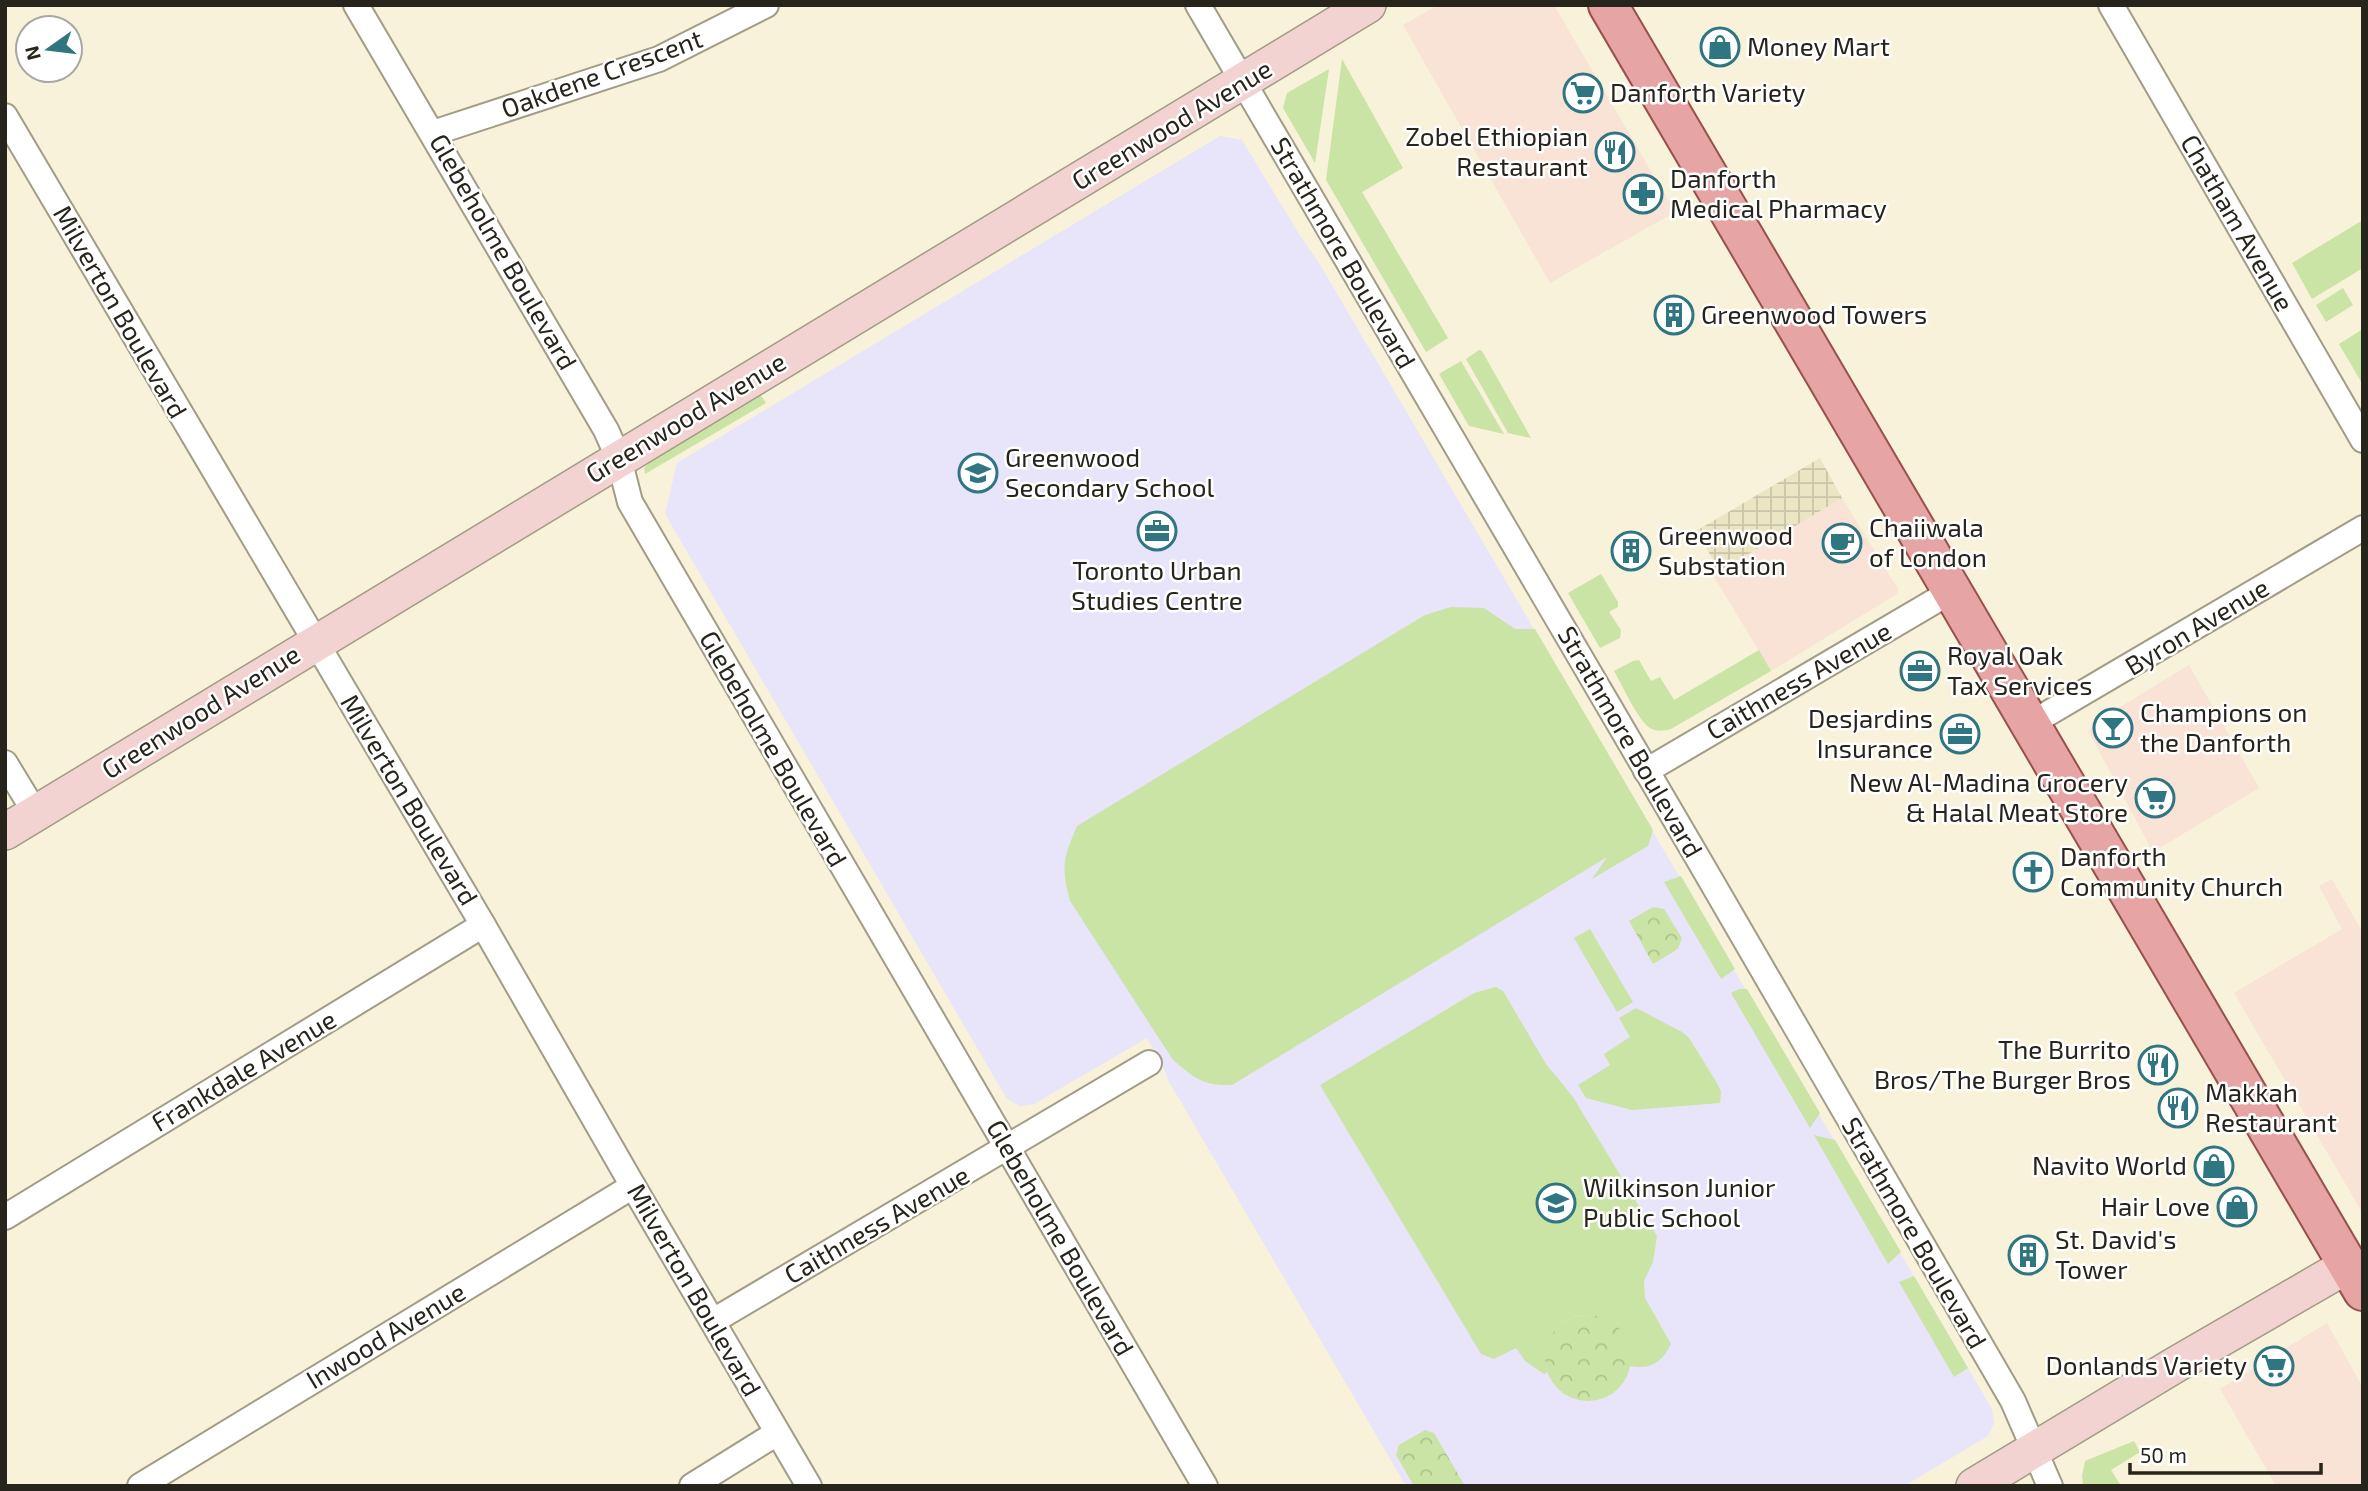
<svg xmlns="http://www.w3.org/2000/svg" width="2368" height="1491" viewBox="0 0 2368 1491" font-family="'Exo 2',sans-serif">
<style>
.commercial{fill:#f9e2d6}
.industrial{fill:url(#industrial-grid)}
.education{fill:#e8e4fa}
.grass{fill:#cae4a5}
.park{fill:url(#park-crowns)}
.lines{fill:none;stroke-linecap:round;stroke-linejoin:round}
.street-casing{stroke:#a19c85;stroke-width:28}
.secondary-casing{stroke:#a19c85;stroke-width:38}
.primary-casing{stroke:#98504d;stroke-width:42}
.street{stroke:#fff;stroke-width:24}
.secondary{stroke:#f3d2d2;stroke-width:35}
.primary{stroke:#e6a4a4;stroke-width:38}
.labels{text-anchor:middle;stroke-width:5;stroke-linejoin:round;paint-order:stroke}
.poi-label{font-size:26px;fill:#26241b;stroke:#fff;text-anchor:start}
.street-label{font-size:26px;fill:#26241b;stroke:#fff}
</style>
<defs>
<pattern id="industrial-grid" width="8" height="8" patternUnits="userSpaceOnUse" patternTransform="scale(1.75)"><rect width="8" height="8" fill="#ece5c4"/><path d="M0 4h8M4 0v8" fill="none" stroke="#cac4a8"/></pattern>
<pattern id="park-crowns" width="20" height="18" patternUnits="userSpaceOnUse" patternTransform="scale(1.75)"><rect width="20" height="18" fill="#cae4a5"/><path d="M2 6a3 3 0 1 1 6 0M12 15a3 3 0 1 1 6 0" fill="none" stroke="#adc38d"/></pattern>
</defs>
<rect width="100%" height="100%" fill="#f7f2d9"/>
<g class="commercial">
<path d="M1438,5H1554L1675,212L1550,283L1403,25Z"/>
<path d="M1842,498L1898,589L1897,594L1771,671L1713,575Z"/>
<path d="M2189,665L2259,788L2153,852L2089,732L2094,723Z"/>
<path d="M2332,879L2363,933V1214L2234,993L2342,929L2319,886Z"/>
<path d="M2327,1323L2363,1388V1486H2276L2220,1389Z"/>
</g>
<path class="industrial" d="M1820,458L1842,498L1713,575L1708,568L1715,563L1696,531Z"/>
<path class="education" d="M1220,136L1242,140L1299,234L1319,263L1992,1409L1994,1423L1988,1436L1904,1486H1406L1168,1080L1162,1064L1147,1038L1034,1104L1020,1106L1007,1099L665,514L677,463Z"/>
<g class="grass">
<path d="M1342,59L1403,168L1362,192L1448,338L1426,352L1326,180Z"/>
<path d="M1329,69L1315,163L1283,108L1287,93Z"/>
<path d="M2363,220V268L2312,299L2292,263Z"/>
<path d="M2343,288L2353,305L2326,322L2316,305Z"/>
<path d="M2363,329V385L2339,344Z"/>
<path d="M1479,350L1482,351L1531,438L1508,433L1466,359Z"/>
<path d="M1461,361L1504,434L1469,426L1439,374Z"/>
<path d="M760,394L766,403L645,474L644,468L657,456Z"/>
<path d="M1601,574L1618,602V607L1609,612L1621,630L1620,638L1600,648L1568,593Z"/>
<path d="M1451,607L1484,608L1515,629H1535L1653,830L1648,846L1592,879L1607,857L1232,1085C1202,1086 1195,1078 1173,1060L1070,901C1061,866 1063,859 1077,826L1425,615Z"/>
<path d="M1759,650L1771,671L1671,729C1664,731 1657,732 1650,728C1637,719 1623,686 1614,671L1633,661L1639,660L1651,681L1660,677L1674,700Z"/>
<path d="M1681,876L1735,969L1721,979L1664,882Z"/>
<path d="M1590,929L1633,1002L1617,1012L1574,938Z"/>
<path d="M1496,987L1503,991L1546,1064L1573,1097L1657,1236L1653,1262L1644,1281L1645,1298L1671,1344C1662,1362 1651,1370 1630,1366V1351L1591,1315L1577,1316L1564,1322L1545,1358L1547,1372L1544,1374L1525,1361L1516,1348L1494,1359L1481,1354L1320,1085L1474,993Z"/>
<path d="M1739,989H1747L1820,1113L1810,1128L1731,993Z"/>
<path d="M1636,1008L1682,1032L1689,1038L1717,1083L1721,1092L1720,1103L1632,1110L1586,1098L1578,1085L1610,1065L1604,1054L1630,1037L1619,1018Z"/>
<path d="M1814,1135L1835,1140L1901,1252L1888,1264Z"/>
<path d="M1914,1276L1968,1368L1954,1377L1899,1282Z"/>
<path d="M2134,1441L2140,1452L2111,1470L2121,1486H2083L2082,1476L2085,1461Z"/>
</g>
<g class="park">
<path d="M1653,907L1664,909L1682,938L1678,949L1653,964L1629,921Z"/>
<circle cx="1588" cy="1358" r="43"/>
<path d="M1425,1430L1434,1433L1465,1486H1414L1396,1455L1399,1445Z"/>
</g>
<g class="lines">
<defs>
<g id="street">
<path d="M356,5L606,430L619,459L630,502L1205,1486"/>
<path d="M1198,5L1696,855L2013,1401L2050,1486"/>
<path d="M2111,5L2363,440"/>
<path d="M5,116L483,925L633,1186L809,1486"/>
<path d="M433,133L659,59L766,5"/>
<path d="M2030,724L2363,528"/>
<path d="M5,763L36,814"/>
<path d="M1646,771L1952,591"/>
<path d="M5,1217L483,925"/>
<path d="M713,1321L1149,1063"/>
<path d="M140,1486L633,1186"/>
<path d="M692,1486L777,1433"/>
</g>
<g id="secondary">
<path d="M5,832L1368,5"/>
<path d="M1974,1486L2175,1365L2348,1265"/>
</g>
<path id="primary" d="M1608,5L2363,1291"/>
</defs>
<use href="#street" class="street-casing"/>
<use href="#secondary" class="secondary-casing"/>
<use href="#primary" class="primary-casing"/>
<use href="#street" class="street"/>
<use href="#secondary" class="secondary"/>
<use href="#primary" class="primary"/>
</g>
<defs>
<symbol id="shop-ring" viewBox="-11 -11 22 22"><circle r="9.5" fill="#fff" stroke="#2f7582" stroke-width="1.5"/><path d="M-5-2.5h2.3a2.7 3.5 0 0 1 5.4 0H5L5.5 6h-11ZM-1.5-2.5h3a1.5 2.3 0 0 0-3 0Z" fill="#2f7582"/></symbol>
<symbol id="supermarket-ring" viewBox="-11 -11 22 22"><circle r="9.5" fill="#fff" stroke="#2f7582" stroke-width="1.5"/><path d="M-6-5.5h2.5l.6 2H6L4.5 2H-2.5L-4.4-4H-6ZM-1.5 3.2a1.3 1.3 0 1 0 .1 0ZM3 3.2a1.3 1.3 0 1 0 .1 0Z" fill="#2f7582"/></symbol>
<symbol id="restaurant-ring" viewBox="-11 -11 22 22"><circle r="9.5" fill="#fff" stroke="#2f7582" stroke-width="1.5"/><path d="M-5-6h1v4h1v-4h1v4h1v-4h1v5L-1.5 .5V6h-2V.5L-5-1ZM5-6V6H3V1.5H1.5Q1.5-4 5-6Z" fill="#2f7582"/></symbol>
<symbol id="pharmacy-ring" viewBox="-11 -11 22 22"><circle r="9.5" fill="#fff" stroke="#2f7582" stroke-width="1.5"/><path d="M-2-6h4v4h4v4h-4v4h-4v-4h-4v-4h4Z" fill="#2f7582"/></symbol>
<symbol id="building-ring" viewBox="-11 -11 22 22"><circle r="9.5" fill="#fff" stroke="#2f7582" stroke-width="1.5"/><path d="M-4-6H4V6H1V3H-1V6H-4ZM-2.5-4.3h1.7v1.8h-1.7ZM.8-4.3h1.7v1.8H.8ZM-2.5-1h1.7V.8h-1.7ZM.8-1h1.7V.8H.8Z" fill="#2f7582"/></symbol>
<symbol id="school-ring" viewBox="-11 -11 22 22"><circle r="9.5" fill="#fff" stroke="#2f7582" stroke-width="1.5"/><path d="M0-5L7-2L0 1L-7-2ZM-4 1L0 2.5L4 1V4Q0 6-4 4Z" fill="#2f7582"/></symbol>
<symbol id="office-ring" viewBox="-11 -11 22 22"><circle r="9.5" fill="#fff" stroke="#2f7582" stroke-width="1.5"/><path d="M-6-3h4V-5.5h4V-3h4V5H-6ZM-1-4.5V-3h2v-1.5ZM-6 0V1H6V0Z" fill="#2f7582"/></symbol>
<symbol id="cafe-ring" viewBox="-11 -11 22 22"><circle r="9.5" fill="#fff" stroke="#2f7582" stroke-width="1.5"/><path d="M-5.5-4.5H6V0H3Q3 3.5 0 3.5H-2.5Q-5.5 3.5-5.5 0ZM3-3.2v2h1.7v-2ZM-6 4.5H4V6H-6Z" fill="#2f7582"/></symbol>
<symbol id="bar-ring" viewBox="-11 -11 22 22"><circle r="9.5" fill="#fff" stroke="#2f7582" stroke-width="1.5"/><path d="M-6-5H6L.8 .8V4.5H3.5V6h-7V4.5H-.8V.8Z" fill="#2f7582"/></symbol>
<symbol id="church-ring" viewBox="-11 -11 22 22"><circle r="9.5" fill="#fff" stroke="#2f7582" stroke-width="1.5"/><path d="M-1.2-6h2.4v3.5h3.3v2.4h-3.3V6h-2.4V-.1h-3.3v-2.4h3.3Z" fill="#2f7582"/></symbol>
</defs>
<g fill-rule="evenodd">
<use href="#shop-ring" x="1698" y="25" width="44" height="44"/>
<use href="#supermarket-ring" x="1561" y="71" width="44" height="44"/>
<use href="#restaurant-ring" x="1593" y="130" width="44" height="44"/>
<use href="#pharmacy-ring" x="1621" y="172" width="44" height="44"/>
<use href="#building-ring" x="1652" y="293" width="44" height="44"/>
<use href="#school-ring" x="956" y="451" width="44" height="44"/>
<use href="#office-ring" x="1135" y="509" width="44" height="44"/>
<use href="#cafe-ring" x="1820" y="521" width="44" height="44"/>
<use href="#building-ring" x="1609" y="529" width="44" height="44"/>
<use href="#office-ring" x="1898" y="649" width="44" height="44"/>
<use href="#bar-ring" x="2091" y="706" width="44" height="44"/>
<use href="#office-ring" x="1938" y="712" width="44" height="44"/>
<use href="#supermarket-ring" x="2133" y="776" width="44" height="44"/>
<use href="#church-ring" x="2011" y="850" width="44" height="44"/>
<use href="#restaurant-ring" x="2136" y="1043" width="44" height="44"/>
<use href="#restaurant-ring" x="2156" y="1086" width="44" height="44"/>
<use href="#shop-ring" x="2192" y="1144" width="44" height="44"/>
<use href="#school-ring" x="1534" y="1181" width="44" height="44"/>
<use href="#shop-ring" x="2215" y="1185" width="44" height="44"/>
<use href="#building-ring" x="2006" y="1233" width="44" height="44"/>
<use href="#supermarket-ring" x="2252" y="1344" width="44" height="44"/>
</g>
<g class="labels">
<g class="poi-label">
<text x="1747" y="56">Money Mart</text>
<text x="1610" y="102">Danforth Variety</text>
<text x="1588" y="146" text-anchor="end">Zobel Ethiopian<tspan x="1588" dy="30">Restaurant</tspan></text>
<text x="1670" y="188">Danforth<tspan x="1670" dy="30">Medical Pharmacy</tspan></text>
<text x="1701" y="324">Greenwood Towers</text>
<text x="1005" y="467">Greenwood<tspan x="1005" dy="30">Secondary School</tspan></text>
<text x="1869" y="537">Chaiiwala<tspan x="1869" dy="30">of London</tspan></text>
<text x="1658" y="545">Greenwood<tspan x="1658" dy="30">Substation</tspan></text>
<text x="1157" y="580" text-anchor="middle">Toronto Urban<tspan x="1157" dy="30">Studies Centre</tspan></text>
<text x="1947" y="665">Royal Oak<tspan x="1947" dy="30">Tax Services</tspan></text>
<text x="2140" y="722">Champions on<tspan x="2140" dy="30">the Danforth</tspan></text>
<text x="1933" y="728" text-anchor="end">Desjardins<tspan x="1933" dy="30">Insurance</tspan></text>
<text x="2128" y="792" text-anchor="end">New Al-Madina Grocery<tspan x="2128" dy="30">&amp; Halal Meat Store</tspan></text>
<text x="2060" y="866">Danforth<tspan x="2060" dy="30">Community Church</tspan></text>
<text x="2131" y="1059" text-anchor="end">The Burrito<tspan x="2131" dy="30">Bros/The Burger Bros</tspan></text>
<text x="2205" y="1102">Makkah<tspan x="2205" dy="30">Restaurant</tspan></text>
<text x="2187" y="1175" text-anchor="end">Navito World</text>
<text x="1583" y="1197">Wilkinson Junior<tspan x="1583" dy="30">Public School</tspan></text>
<text x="2210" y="1216" text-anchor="end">Hair Love</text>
<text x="2055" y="1249">St. David's<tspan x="2055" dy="30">Tower</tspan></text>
<text x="2247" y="1375" text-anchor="end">Donlands Variety</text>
</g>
<g class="street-label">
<text transform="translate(602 74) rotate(-20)" y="9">Oakdene Crescent</text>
<text transform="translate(1172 125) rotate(-31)" y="9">Greenwood Avenue</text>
<text transform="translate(2237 223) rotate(60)" y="9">Chatham Avenue</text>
<text transform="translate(503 252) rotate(60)" y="9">Glebeholme Boulevard</text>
<text transform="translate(1343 253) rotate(60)" y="9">Strathmore Boulevard</text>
<text transform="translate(120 312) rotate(60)" y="9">Milverton Boulevard</text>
<text transform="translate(686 418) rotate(-31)" y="9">Greenwood Avenue</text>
<text transform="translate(2197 627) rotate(-31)" y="9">Byron Avenue</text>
<text transform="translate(1799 681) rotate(-30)" y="9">Caithness Avenue</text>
<text transform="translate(201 712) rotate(-32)" y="9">Greenwood Avenue</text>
<text transform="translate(1630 742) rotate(60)" y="9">Strathmore Boulevard</text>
<text transform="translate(773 749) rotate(60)" y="9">Glebeholme Boulevard</text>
<text transform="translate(409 800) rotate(59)" y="9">Milverton Boulevard</text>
<text transform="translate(244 1071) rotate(-31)" y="9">Frankdale Avenue</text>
<text transform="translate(877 1225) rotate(-30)" y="9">Caithness Avenue</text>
<text transform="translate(1914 1233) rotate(60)" y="9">Strathmore Boulevard</text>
<text transform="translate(1060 1238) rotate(60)" y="9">Glebeholme Boulevard</text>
<text transform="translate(694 1290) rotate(60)" y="9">Milverton Boulevard</text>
<text transform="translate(386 1336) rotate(-31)" y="9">Inwood Avenue</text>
</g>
</g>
<rect width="2368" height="1491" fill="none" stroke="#26241b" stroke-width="14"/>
<g transform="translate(49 49) rotate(256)"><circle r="33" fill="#ffffff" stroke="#a8a7a4" stroke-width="2"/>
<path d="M0-5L12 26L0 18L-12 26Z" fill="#2f7582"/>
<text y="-10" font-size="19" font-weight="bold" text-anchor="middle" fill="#26241b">N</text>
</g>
<path d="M2130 1463v10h191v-10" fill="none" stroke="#26241b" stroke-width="3.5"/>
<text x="2140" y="1463" font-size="21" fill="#26241b" stroke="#ffffff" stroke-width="5" paint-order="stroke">50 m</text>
</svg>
